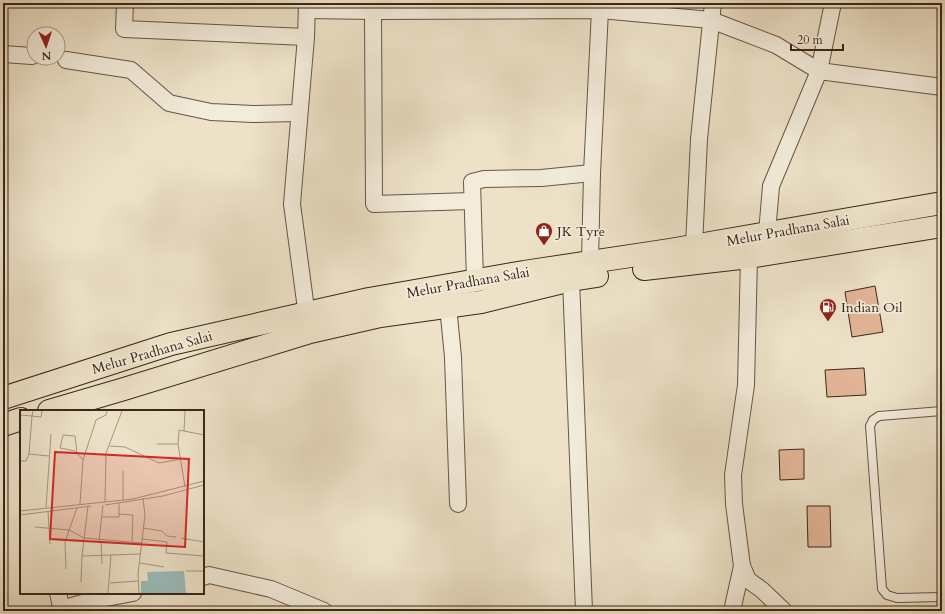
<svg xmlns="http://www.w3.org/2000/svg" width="945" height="614" viewBox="0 0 945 614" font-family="Cardo,serif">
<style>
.building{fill:#e3b597;stroke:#3b2619}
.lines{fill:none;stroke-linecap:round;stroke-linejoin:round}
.service-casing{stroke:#685545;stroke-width:10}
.minor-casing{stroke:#685545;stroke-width:18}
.primary-casing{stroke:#3b2619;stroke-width:24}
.service{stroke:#f3ecdb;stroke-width:8}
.minor{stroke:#f3ecdb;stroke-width:16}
.primary{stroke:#ede2c8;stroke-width:22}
.labels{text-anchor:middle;stroke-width:3.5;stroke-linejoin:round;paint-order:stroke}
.street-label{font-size:14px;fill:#3b2619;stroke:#f3ecdb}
.poi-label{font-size:14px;fill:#3b2619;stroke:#f3ecdb;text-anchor:start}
.inset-road{fill:none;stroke:#a69782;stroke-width:1}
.view{fill:#d62828;fill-opacity:0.15;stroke:#d62828;stroke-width:2}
.inset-edge{fill:none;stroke:#3b2619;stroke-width:2}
</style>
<rect width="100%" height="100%" fill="#ede2c8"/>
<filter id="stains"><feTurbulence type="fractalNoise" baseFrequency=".005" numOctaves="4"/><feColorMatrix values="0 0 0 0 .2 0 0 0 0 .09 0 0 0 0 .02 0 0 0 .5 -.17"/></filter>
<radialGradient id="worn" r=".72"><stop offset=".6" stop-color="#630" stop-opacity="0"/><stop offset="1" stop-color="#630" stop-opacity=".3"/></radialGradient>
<g class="building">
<path d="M875,286L883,332L852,337L845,292Z"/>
<path d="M864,368L866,395L827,397L825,370Z"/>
<path d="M804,449V479L780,480L779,450Z"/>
<path d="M807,506H830L831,547H808Z"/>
</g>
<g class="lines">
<defs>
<path id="service" d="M942,411L879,416L873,420L870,426L882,589L887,595L897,598L942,597"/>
<g id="minor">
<path d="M125,3L124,29L306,37"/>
<path d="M307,3L306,37L292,204L308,324"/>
<path d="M307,10L373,11L600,10L711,20L776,45L819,71L833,3"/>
<path d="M373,11L374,204L472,201"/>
<path d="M3,54L32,56"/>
<path d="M66,60L131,70L169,103L211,112L253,114L299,113"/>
<path d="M767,233L771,186L819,71L942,87"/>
<path d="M694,246L699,139L713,3"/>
<path d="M749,257L746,385L733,475L734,504L742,566L748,580L762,590L784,611"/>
<path d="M590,262L592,173L600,10"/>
<path d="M475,280L472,182L484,179L541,178L592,173"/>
<path d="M571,280L584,611"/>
<path d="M448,306L453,357L458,504"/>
<path d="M203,577L209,575L271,589L324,611"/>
<path d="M58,593L62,611"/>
<path d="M61,609L90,601L133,593"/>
<path d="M732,611L742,566"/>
</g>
<g id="primary">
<path d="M644,269L749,257L942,226"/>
<path d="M3,398L171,344L369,299L524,272L670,250L942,203"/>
<path d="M49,411L124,389L310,332L380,316L481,302L571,280L597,276"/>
<path d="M3,425L21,419"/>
</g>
</defs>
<use href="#service" class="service-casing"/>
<use href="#minor" class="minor-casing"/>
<use href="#primary" class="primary-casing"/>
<use href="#service" class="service"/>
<use href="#minor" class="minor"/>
<use href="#primary" class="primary"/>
</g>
<defs>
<symbol id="shop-pin" viewBox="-11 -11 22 30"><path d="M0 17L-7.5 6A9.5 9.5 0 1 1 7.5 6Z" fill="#8f2418" stroke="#f3ecdb"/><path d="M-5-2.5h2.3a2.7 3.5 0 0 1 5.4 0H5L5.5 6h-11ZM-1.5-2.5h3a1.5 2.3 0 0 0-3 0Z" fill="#fff"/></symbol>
<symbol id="fuel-pin" viewBox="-11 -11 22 30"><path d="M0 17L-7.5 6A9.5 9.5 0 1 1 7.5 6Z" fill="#8f2418" stroke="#f3ecdb"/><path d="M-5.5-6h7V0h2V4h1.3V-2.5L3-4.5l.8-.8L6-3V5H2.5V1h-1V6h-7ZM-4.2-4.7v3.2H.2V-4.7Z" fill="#fff"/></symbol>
</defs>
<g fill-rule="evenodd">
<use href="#shop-pin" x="534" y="221" width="20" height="27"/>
<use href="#fuel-pin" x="818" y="297" width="20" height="27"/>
</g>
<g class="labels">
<g class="street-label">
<text transform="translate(788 230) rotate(-10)" y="5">Melur Pradhana Salai</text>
<text transform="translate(468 282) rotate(-10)" y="5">Melur Pradhana Salai</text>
<text transform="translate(152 352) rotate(-16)" y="5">Melur Pradhana Salai</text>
</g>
<g class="poi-label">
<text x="557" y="236">JK Tyre</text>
<text x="841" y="312">Indian Oil</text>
</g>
</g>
<g transform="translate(20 410)">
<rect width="184" height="184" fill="#ede2c8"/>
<path d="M164,161L166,183H121V171H128L127,162Z" fill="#9abdbb"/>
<path class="inset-road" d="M13,1L12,6L21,7L22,1M0,5L12,6L9,44L29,46M164,21L165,1M137,34H158M90,36L105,37L139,53L161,49M57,43L55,26L43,25L40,38L55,41L63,50L60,94M63,50L76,10L86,5L87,1M0,51H6L9,44M103,61V90M165,77L158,34L159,20L184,25M85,92L86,43L102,1M85,95L143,86L184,75M26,98L31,24M0,101L113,89L184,71M28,101L30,134M99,104L113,105L112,132M0,105L71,96M82,107H99V93M15,117L49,120L57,98M123,118L142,121L147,126L156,127M161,128L184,132M122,129L147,132L146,143L184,146M79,131L83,95M81,131L82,154M62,146L68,96M120,153L144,157M46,159L45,133L49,120L64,128L121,133M166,161H184M61,172L62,146L120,144M90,173L118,171M88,183L91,145M119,183L118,164L125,105L123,88"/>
<path class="view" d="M35,42L169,49L165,137L30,129Z"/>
<rect width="184" height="184" class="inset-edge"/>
</g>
<rect width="945" height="614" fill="none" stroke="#ede2c8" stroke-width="16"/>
<rect x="4" y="4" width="937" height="606" fill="none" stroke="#3b2619" stroke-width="2"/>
<rect x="8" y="8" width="929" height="598" fill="none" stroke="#3b2619"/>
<g transform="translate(46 46) rotate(177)"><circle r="19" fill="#f3ecdb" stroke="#a99d8d"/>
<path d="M0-3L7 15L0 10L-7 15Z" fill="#8f2418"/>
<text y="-6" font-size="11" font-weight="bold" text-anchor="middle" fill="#3b2619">N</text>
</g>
<path d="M791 44v6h52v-6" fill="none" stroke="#3b2619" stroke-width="2"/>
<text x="797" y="44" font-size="12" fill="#3b2619" stroke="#f3ecdb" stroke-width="3" paint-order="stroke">20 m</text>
<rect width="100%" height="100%" filter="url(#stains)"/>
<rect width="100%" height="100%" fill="url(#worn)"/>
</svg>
